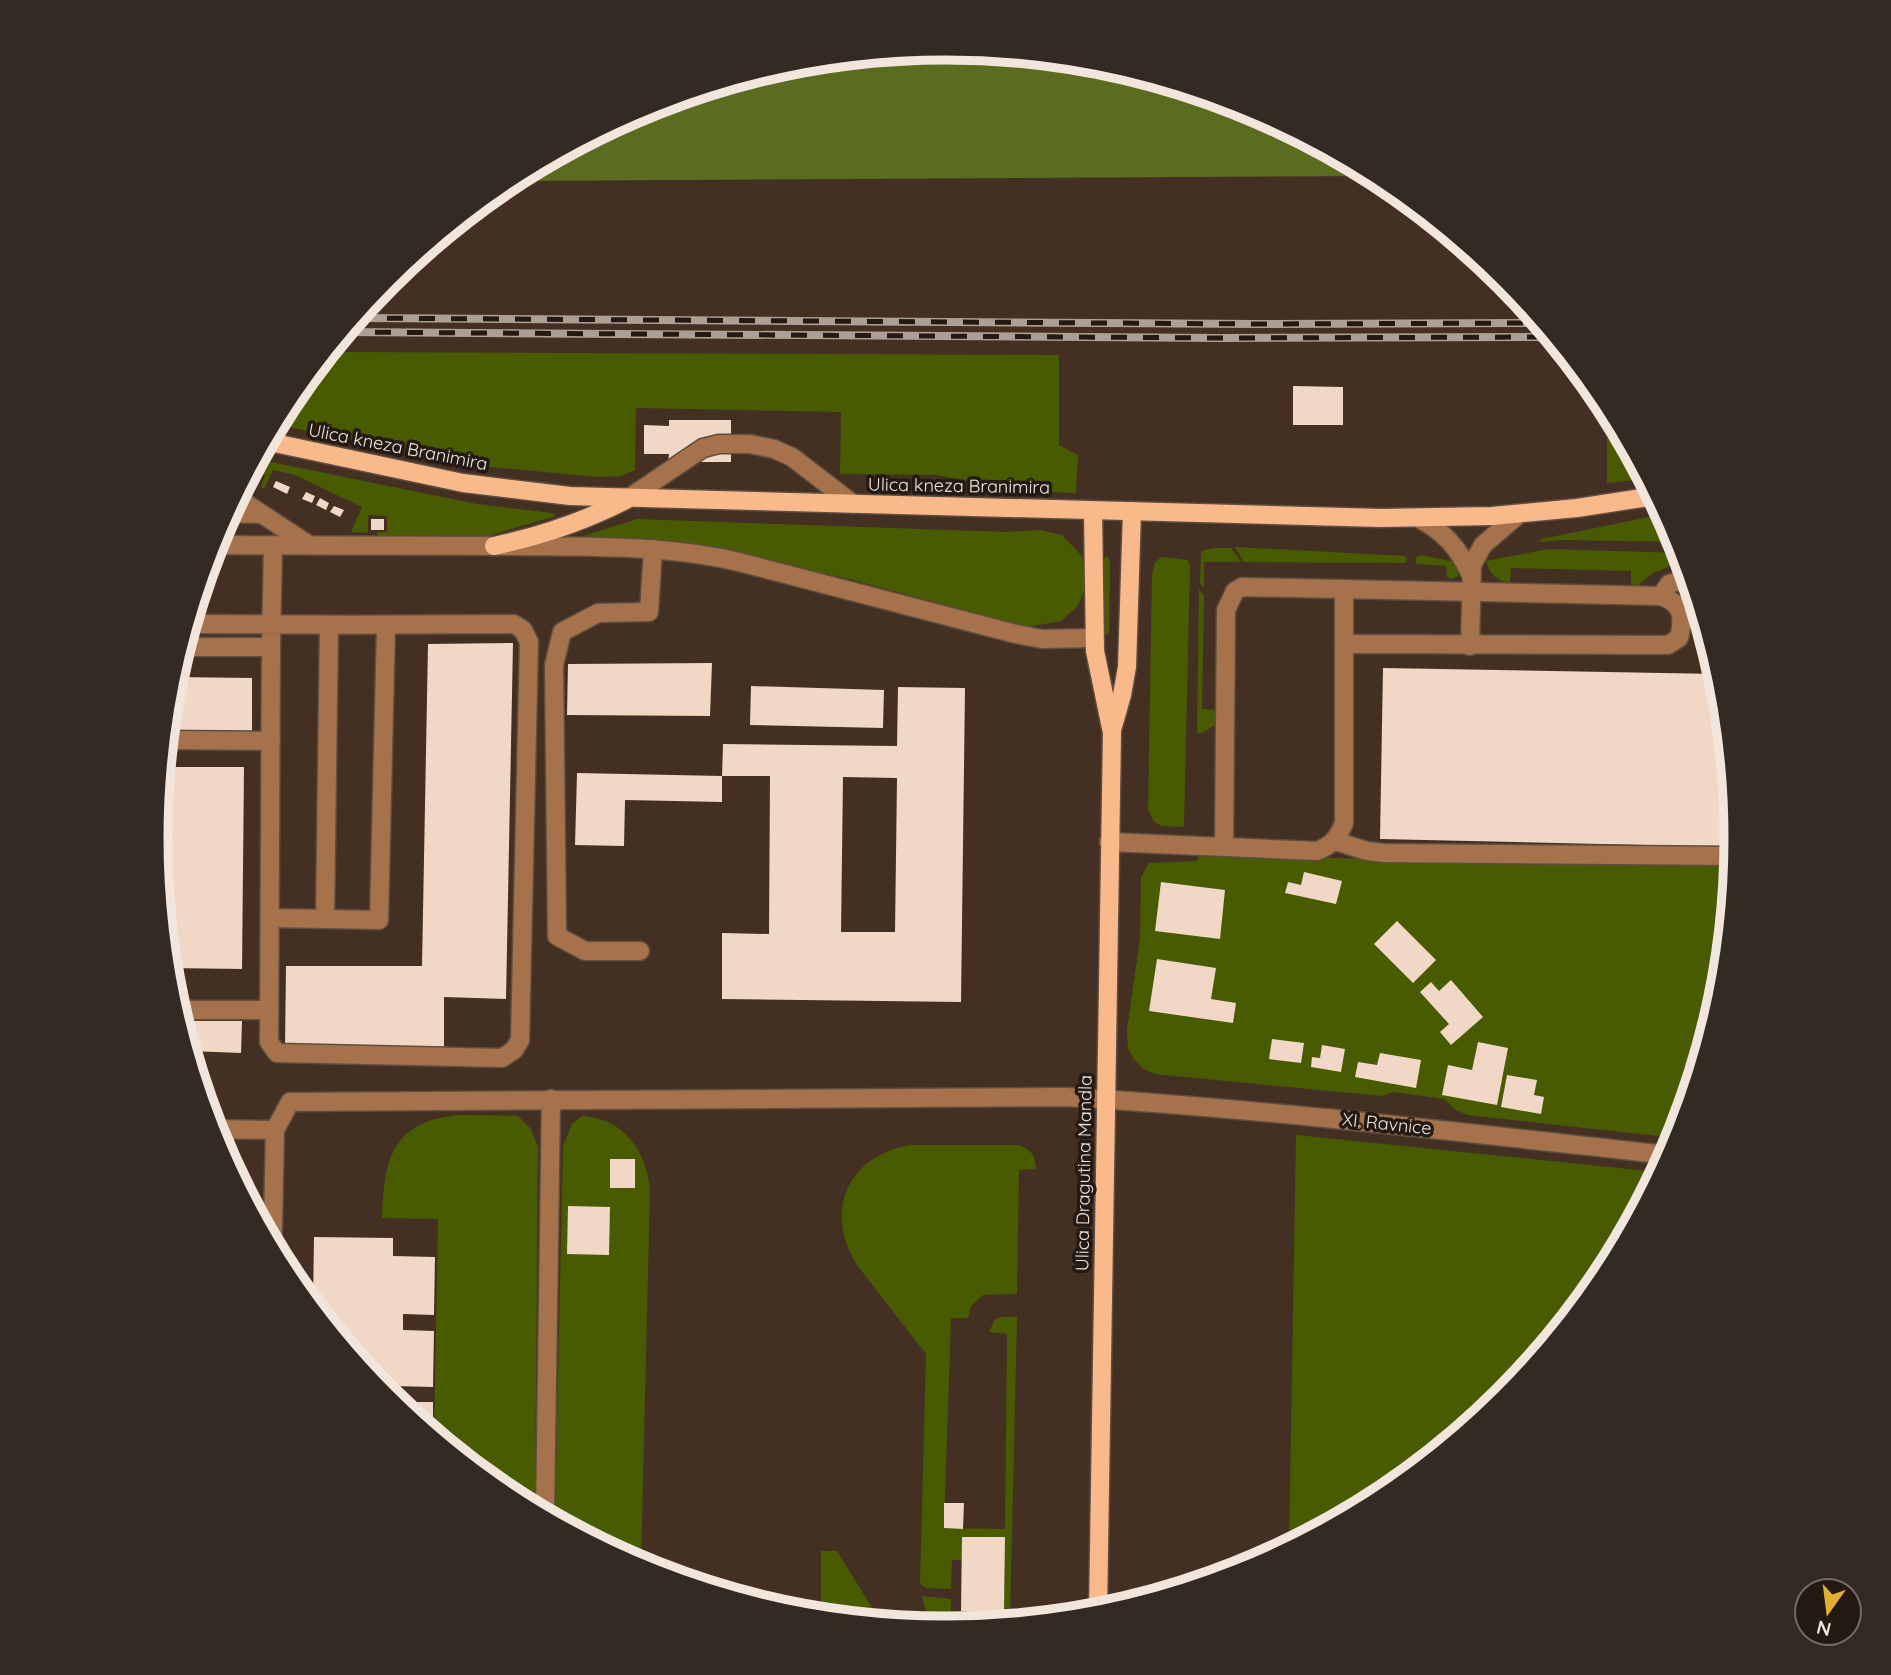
<svg xmlns="http://www.w3.org/2000/svg" width="1891" height="1675" viewBox="0 0 1891 1675" font-family="Quicksand,sans-serif">
<style>
.green{fill:#495b01}
.forest{fill:#5a6c20}
.building{fill:#f0d7c6;fill-rule:evenodd}
.lines{fill:none;stroke-linecap:round;stroke-linejoin:round}
.minor-casing{stroke:#5f4d40;stroke-width:21}
.major-casing{stroke:#5f4d40;stroke-width:21}
.minor{stroke:#a5724b;stroke-width:18}
.major{stroke:#f9b98a;stroke-width:18}
.rail-casing{stroke:#ae9f94;stroke-width:8}
.rail{stroke:#231a14;stroke-width:5;stroke-dasharray:16;stroke-linecap:butt}
.labels{text-anchor:middle;stroke-width:7;stroke-linejoin:round;paint-order:stroke}
.street-label{font-size:18px;fill:#f2e5dc;stroke:#231a14}
.rim{fill:none;stroke:#f2e5dc;stroke-width:9}
</style>
<rect width="100%" height="100%" fill="#433022"/>
<g class="green">
<path d="M326,352L1059,355V445L1078,455L1076,493L1024,491L937,475L840,474L841,412L636,408L635,470L621,476L596,477L460,464L275,424L289,398Z"/>
<path d="M1607,407L1645,479L1607,483Z"/>
<path d="M256,459L477,504L552,513L556,516L488,536H377V532H387V516L368,515V533L351,532L362,507L295,475L273,470L264,489L261,487L265,475L251,468Z"/>
<path d="M1664,514L1678,542L1563,540L1540,542L1541,539Z"/>
<path d="M637,519L1007,532L1041,530L1062,535L1081,555L1086,569V587L1077,607L1061,621L1027,627L849,579L707,547L644,539H602L583,536Z"/>
<path d="M1235,547L1405,556L1407,560L1405,563L1244,562Z"/>
<path d="M1217,548H1231L1241,562H1204V587L1200,584L1201,553L1204,550Z"/>
<path d="M1548,549L1681,553L1683,561L1653,573L1637,586L1631,584V571L1511,568L1510,583C1497,580 1490,575 1486,561Z"/>
<path d="M1421,555L1455,562L1459,568L1458,576L1451,579L1447,577L1446,566L1416,564V557Z"/>
<path d="M1107,556L1110,561L1109,632L1106,635L1102,631L1104,558Z"/>
<path d="M1161,557L1188,560L1190,566L1184,827L1162,826L1154,822L1148,810L1152,575L1155,563Z"/>
<path d="M1199,589L1204,596L1202,709L1217,710V724L1202,733H1197Z"/>
<path d="M1199,856L1733,864L1720,992L1676,1138L1467,1115L1456,1110L1444,1099L1393,1092L1382,1096L1154,1074L1142,1068L1134,1059L1128,1049L1127,1030L1140,938L1141,877L1149,863L1197,861Z"/>
<path d="M459,1115L518,1116L531,1129L538,1147L535,1510L506,1494L434,1435L438,1219L382,1218C384,1159 392,1121 459,1115Z"/>
<path d="M582,1116C624,1118 646,1151 650,1189L641,1567L555,1521L563,1146L572,1124Z"/>
<path d="M1296,1135L1658,1172L1602,1277L1504,1397L1384,1495L1289,1546Z"/>
<path d="M911,1145H1019C1032,1151 1035,1154 1036,1169L1019,1170L1017,1294L983,1295L971,1306L968,1318H951L944,1528L1005,1529L1007,1334L989,1332L995,1319L1001,1317H1017L1010,1621L973,1625L966,1611H1004L1005,1538L962,1537V1560H952L951,1589L926,1588L920,1584L926,1354L857,1265C823,1211 848,1155 911,1145Z"/>
<path d="M821,1551H837L874,1611L861,1619L821,1615Z"/>
<path d="M922,1596L951,1599V1612L964,1626L937,1627L925,1608Z"/>
</g>
<path class="forest" d="M946,47L1100,63L1248,108L1376,176L505,181L643,107L792,62Z"/>
<g class="building">
<path d="M1293,386L1343,387V425H1293Z"/>
<path d="M669,420H731V462H668L669,454H644V425L669,426Z"/>
<path d="M276,481L290,487L287,494L273,487Z"/>
<path d="M306,492L315,496L312,503L302,499Z"/>
<path d="M320,498L329,503L326,510L316,505Z"/>
<path d="M334,506L344,510L340,517L330,512Z"/>
<rect x="371" y="519" width="13" height="11"/>
<path d="M513,643L506,999L444,997V1050L285,1048L286,966H422L428,644Z"/>
<path d="M712,663L710,716L567,715L568,664Z"/>
<path d="M1383,668L1718,674L1721,684L1735,847L1380,839Z"/>
<path d="M172,677L252,678V735L165,734Z"/>
<path d="M751,686L884,690L883,728L750,725Z"/>
<path d="M898,687L965,688L961,1002L722,999V933L769,934L770,776H722L723,744L897,746ZM843,777L897,778L895,932H841Z"/>
<path d="M162,767H244L242,969L168,968L155,837Z"/>
<path d="M577,773L722,776V802L625,800L624,846L575,845Z"/>
<path d="M1304,872L1342,881L1336,904L1285,893L1288,882L1301,885Z"/>
<path d="M1161,882L1225,890L1220,939L1155,931Z"/>
<path d="M1397,921L1436,960L1413,983L1374,944Z"/>
<path d="M1157,959L1216,968L1211,999L1236,1003L1233,1023L1149,1011Z"/>
<path d="M1451,980L1483,1017L1451,1045L1440,1032L1449,1024L1420,992L1431,982L1439,991Z"/>
<path d="M179,1021H242L241,1053L189,1051Z"/>
<path d="M1272,1039L1304,1043L1301,1063L1269,1059Z"/>
<path d="M1478,1042L1508,1048L1497,1105L1442,1095L1448,1065L1472,1070Z"/>
<path d="M1322,1045L1345,1049L1341,1072L1311,1067L1312,1057L1320,1058Z"/>
<path d="M1380,1053L1421,1060L1416,1088L1355,1077L1358,1062L1377,1065Z"/>
<path d="M1507,1075L1537,1080L1534,1095L1544,1097L1541,1114L1501,1107Z"/>
<rect x="610" y="1159" width="25" height="29"/>
<path d="M568,1206L610,1207L609,1255L567,1254Z"/>
<path d="M314,1237L393,1238V1256L435,1257L434,1315L403,1314V1330L434,1331L433,1387L393,1386L392,1401L313,1306Z"/>
<path d="M393,1402H433V1434Z"/>
<path d="M944,1503H964L963,1529L944,1528Z"/>
<path d="M962,1537H1005L1004,1612L961,1611Z"/>
</g>
<g class="lines">
<defs>
<g id="minor">
<path d="M236,497L309,545"/>
<path d="M629,498L703,448L719,444H750L774,449L792,457L853,504"/>
<path d="M227,513L259,514"/>
<path d="M1418,518C1443,531 1458,547 1470,573"/>
<path d="M212,545C314,545 415,545 516,546C591,547 666,545 739,562L1016,634L1042,639L1093,638"/>
<path d="M1661,596L1669,584L1689,578"/>
<path d="M189,624C297,625 406,625 514,624L523,630L529,642L520,1040L514,1050L502,1058L277,1053L269,1042L271,647L273,545"/>
<path d="M1470,646L1472,565L1483,545L1519,514"/>
<path d="M181,647H271"/>
<path d="M165,740L271,741"/>
<path d="M1335,841L1367,851L1384,853L1734,856"/>
<path d="M1109,842L1317,851C1332,845 1338,838 1344,823V590"/>
<path d="M1224,846L1226,610L1235,591L1242,587L1661,596C1683,604 1684,617 1679,638L1668,645L1344,644"/>
<path d="M270,918L379,920L386,625"/>
<path d="M325,919L329,625"/>
<path d="M640,951H585L557,936L554,665L562,632L598,613L649,612L653,549"/>
<path d="M176,1010H268"/>
<path d="M212,1129L275,1130L273,1223"/>
<path d="M275,1130L290,1102L1066,1097C1267,1109 1467,1133 1668,1155"/>
<path d="M259,1222L273,1223L272,1246"/>
<path d="M545,1515L551,1099"/>
</g>
<g id="major">
<path d="M265,441L463,483L570,496L1381,518L1492,516L1577,508L1655,496"/>
<path d="M1093,511L1095,651L1112,733L1098,1613"/>
<path d="M494,546C541,536 583,522 626,500"/>
<path d="M1112,730L1122,695L1127,667L1132,511"/>
</g>
</defs>
<use href="#minor" class="minor-casing"/>
<use href="#major" class="major-casing"/>
<use href="#minor" class="minor"/>
<use href="#major" class="major"/>
<defs>
<g id="rail">
<path d="M355,318L1259,324L1540,323"/>
<path d="M343,332L1220,338L1552,337"/>
</g>
</defs>
<use href="#rail" class="rail-casing"/>
<use href="#rail" class="rail"/>
</g>
<g class="labels">
<g class="street-label">
<text transform="translate(398 447) rotate(11)" y="6">Ulica kneza Branimira</text>
<text transform="translate(959 486) rotate(1)" y="6">Ulica kneza Branimira</text>
<text transform="translate(1387 1124) rotate(6)" y="6">XI. Ravnice</text>
<text transform="translate(1084 1173) rotate(-89)" y="6">Ulica Dragutina Mandla</text>
</g>
</g>
<path d="M0 0H1891V1675H0ZM168 838a778 778 0 1 1 1556 0a778 778 0 1 1-1556 0Z" fill="#342a24" fill-rule="evenodd"/>
<path class="rim" d="M168 838a778 778 0 1 1 1556 0a778 778 0 1 1-1556 0Z"/>
<g transform="translate(1828 1612) rotate(194)"><circle r="33" fill="#231a14" stroke="#766b64" stroke-width="2"/>
<path d="M0-5L12 26L0 18L-12 26Z" fill="#e1af34"/>
<text y="-10" font-size="19" font-weight="bold" text-anchor="middle" fill="#f2e5dc">N</text>
</g>
</svg>
